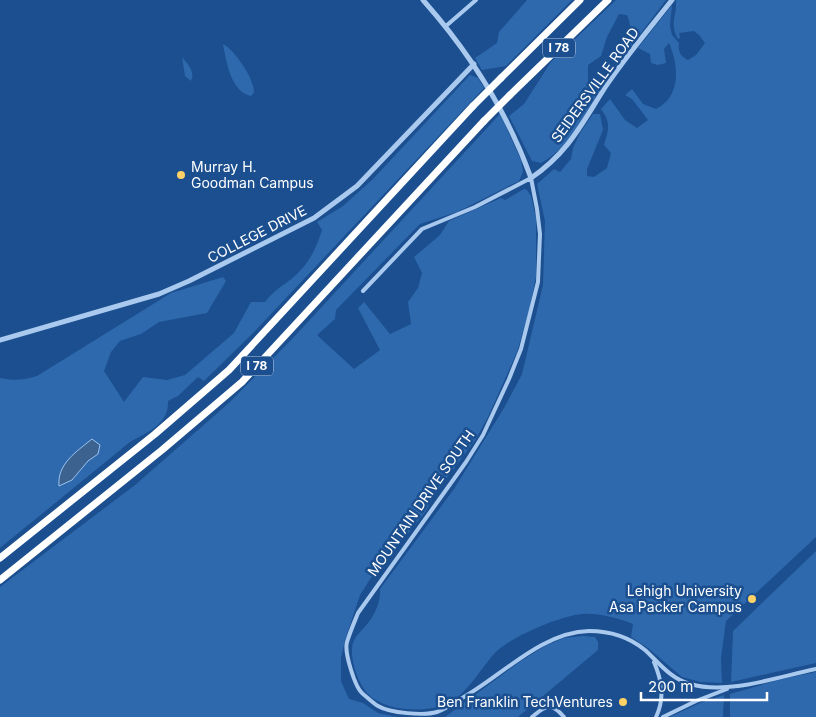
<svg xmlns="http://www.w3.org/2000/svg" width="816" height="717" viewBox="0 0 816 717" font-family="Inter,sans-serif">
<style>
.green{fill:#2e69ad;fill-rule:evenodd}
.water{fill:#3c6290;stroke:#9cc4f0}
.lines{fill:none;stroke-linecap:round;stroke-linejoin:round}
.minor{stroke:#a9c9ee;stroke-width:4}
.tertiary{stroke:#a9c9ee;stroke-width:5}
.motorway{stroke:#fff;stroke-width:7}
.motorway-bridge{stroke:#fff;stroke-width:7}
.poi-dot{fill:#ffd166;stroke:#1b4f8f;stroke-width:2}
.labels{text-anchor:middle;stroke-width:5;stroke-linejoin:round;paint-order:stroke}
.shield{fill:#1b4f8f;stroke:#bbcadd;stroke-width:1}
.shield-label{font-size:12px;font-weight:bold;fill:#fff}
.street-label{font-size:14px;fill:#fff;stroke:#1b4f8f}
.poi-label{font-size:14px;fill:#fff;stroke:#1b4f8f;text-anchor:end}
</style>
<rect width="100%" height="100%" fill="#1b4f8f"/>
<g class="green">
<path d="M527,0H572L506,66L482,70L475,58L497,43L499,32Z"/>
<path d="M616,0H666L625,54L622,53C628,38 634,31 627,15L619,14L607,37L601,56L588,65V82L601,89C582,116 571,147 541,163L532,161L509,116L524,104L551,62Z"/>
<path d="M676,0H816V537L726,621L721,658L722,683L701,682L682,677L648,648L631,637L633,624C617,618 599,613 582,614C560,616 507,638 493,655C480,670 469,691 450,702C429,714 385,712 368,694C359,685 352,664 352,652C351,638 360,633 368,623C375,614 381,601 380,589L454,489L504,408L522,374L543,285L545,221L537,184L554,169L560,172L571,159L573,148L580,133L593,114H600L603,130L587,169V176L594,177L607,168L611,153L604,145C609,129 611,123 601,109L610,99L625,120L637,128L648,120L632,99L625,95L632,89L643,104L656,109C681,97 679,66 669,43L664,49L666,63L658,65L651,63L650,54L638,48L672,5L670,26L672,35L679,43C678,52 680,56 688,60L696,55L705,43L699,35L694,31L679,33L680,38L678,39C669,23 677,17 676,0Z"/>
<path d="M223,44C235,50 255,80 254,93L251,96C231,92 226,61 223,44Z"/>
<path d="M182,57C187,63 196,72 191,81L185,76Z"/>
<path d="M470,75L478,78L484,88L252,334L204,381L198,377L178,396L168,401C169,424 148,432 130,442L0,548V378C13,381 25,380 37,376L171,293L223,277L226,281L207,313L159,322L141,334L120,341L111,352L104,371L124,402L143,377L167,380L185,375L234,333L251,302H265C275,288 289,283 300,271C311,259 317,246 322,230L317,222L343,206L373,179ZM78,450L98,454L88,461L72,480L60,485C57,469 67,461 78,450Z"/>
<path d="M500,114L521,160L523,172L519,181L457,212L420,224L336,310L335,319L317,335L354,369L380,350L358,308L364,302L390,334L411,324L408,302L418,288L422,273L414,257L440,235L449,221L501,198L505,200L524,189L527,190L531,196L536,218V277L529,311L517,352L488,417L476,439L434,495L426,511L389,557L374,573L360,595L345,640L341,658V681L349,699L363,703L378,713L397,717H0V587L135,485L230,402L293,338Z"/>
<path d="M816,551V663L731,682L733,631Z"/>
<path d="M583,636L595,637L598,642V650L518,717H445L521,661L545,646L564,638Z"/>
<path d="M816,672V717H730V694L782,679Z"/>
<path d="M724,695L723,717H670L700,703Z"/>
</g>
<path class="water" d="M92,439L100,445L98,454L88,461L72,480L59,486C57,464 76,452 92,439Z"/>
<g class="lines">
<g class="minor">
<path d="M446,26L476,0"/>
<path d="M363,291L422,229L475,207L531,178L537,209L540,234L538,282L521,349L509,379L483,435L466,462L358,613C354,623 350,632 347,642C344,652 355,688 363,694C368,698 373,703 378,706C390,713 424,716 437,712C444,710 451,705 457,701C499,679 540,632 589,631C610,631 629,637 645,650C659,663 671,679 690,684C728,695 777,677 816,669"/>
<path d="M654,662C662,681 665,698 656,717"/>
<path d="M532,717C546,705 551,702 564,717"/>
<path d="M663,717L696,701L727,689"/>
</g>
<g class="tertiary">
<path d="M423,0C470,53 507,111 531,178C569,152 582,123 606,86C626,56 650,28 672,0"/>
<path d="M0,340L159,294L189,281L314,218L357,186L474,64"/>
</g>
<g class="motorway">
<path d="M501,78L580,0"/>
<path d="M510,95L608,0"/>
<path d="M0,558L155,434L229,370L473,106"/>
<path d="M0,580L162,450L242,382L484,121"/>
</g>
<g class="motorway-bridge">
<path d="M473,106L501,78"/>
<path d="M484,121L510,95"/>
</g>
</g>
<g class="poi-dot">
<circle cx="181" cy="175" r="5"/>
<circle cx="752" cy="599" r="5"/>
<circle cx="623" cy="702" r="5"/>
</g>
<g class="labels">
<g class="shield">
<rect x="543" y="38.5" width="32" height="19" rx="4"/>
<rect x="241" y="356.5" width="32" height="19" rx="4"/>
</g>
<g class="shield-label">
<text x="559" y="52">I 78</text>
<text x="257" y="370">I 78</text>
</g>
<g class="street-label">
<text transform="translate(595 85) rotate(-54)" y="5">SEIDERSVILLE ROAD</text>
<text transform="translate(257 234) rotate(-27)" y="5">COLLEGE DRIVE</text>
<text transform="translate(421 503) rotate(-55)" y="5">MOUNTAIN DRIVE SOUTH</text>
</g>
<g class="poi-label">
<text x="191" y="172" text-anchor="start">Murray H.<tspan x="191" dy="16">Goodman Campus</tspan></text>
<text x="742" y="596">Lehigh University<tspan x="742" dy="16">Asa Packer Campus</tspan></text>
<text x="613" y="707">Ben Franklin TechVentures</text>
</g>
</g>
<path d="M641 692v8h126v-8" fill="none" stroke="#ffffff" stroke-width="2.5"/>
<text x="648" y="692" font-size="15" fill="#ffffff" stroke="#1b4f8f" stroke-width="4" paint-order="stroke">200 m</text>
</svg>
